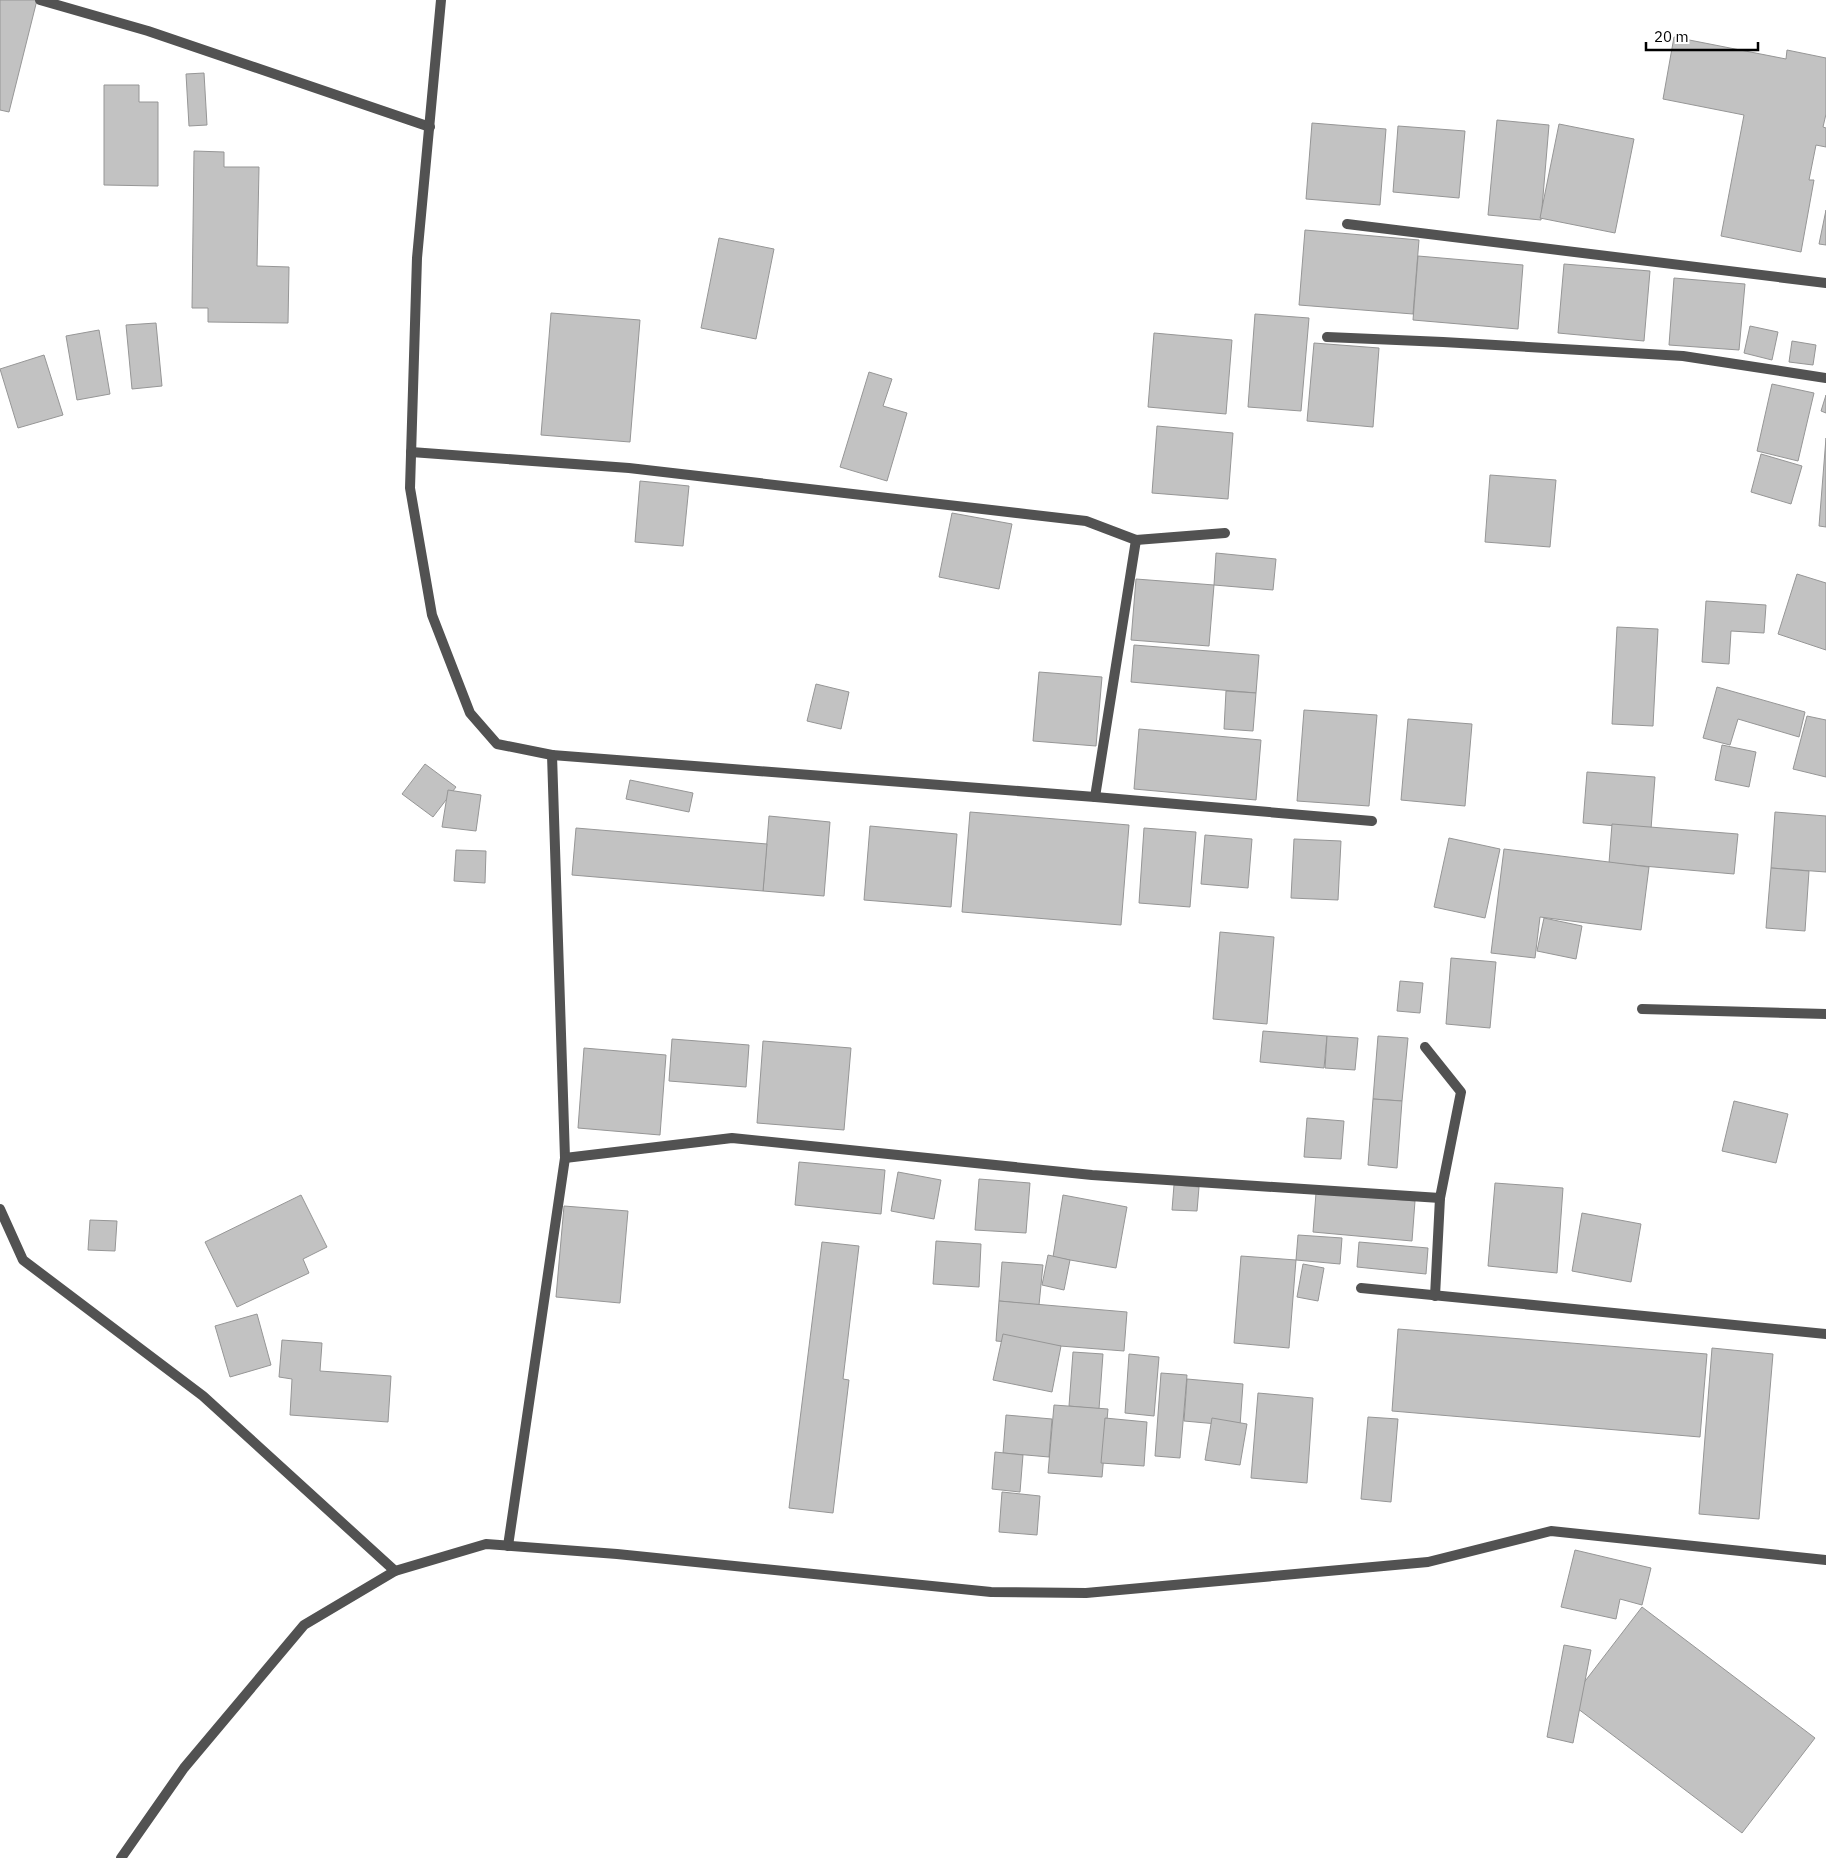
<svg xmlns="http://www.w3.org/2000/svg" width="1826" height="1858" viewBox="0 0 1826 1858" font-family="'IBM Plex Sans',sans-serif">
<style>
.building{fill:#c2c2c2;stroke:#969696}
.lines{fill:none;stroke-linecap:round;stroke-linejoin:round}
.minor{stroke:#525252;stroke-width:10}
</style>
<rect width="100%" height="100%" fill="#fff"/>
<g class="building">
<path d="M0,0H37L9,112L0,110Z"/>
<path d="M1674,37L1786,59L1787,50L1826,58V114L1823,127L1826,128V147L1816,145L1809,180H1814L1801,252L1721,236L1744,115L1663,99Z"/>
<path d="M204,73L207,125L189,126L186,74Z"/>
<path d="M104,85H139V102H158V186L104,185Z"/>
<path d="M1497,120L1549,125L1541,220L1488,215Z"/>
<path d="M1312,123L1386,129L1380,205L1306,199Z"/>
<path d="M1559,124L1634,139L1615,233L1540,218Z"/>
<path d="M1398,126L1465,131L1459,198L1393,192Z"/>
<path d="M194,151L224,152V167H259L257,266L289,267L288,323L208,322V308H192Z"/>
<path d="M1826,210V245L1819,244Z"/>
<path d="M1305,230L1419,240L1413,314L1299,305Z"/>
<path d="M719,238L774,249L756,339L701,328Z"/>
<path d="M1418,256L1523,265L1518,329L1413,320Z"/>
<path d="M1564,264L1650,271L1644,341L1558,333Z"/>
<path d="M1674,278L1745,284L1739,350L1669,345Z"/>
<path d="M551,313L640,320L630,442L541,435Z"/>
<path d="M1255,314L1309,318L1301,411L1248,407Z"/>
<path d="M156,323L162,386L132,389L126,325Z"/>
<path d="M1750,326L1778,332L1772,360L1744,353Z"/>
<path d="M99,330L110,394L77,400L66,336Z"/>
<path d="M1154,333L1232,340L1226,414L1148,407Z"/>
<path d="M1792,341L1816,345L1813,365L1789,362Z"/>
<path d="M1314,343L1379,348L1373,427L1307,421Z"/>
<path d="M44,355L63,415L18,428L0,369Z"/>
<path d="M869,372L892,379L883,406L907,413L887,481L840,467Z"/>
<path d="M1772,384L1814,393L1798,461L1757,451Z"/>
<path d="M1826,395V413L1821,411Z"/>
<path d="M1157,426L1233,433L1228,499L1152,493Z"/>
<path d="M1826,438V527L1819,526Z"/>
<path d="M1761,454L1802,466L1791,504L1751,492Z"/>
<path d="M1490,475L1556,480L1550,547L1485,542Z"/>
<path d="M640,481L689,486L683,546L635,542Z"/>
<path d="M952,513L1012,524L999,589L939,577Z"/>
<path d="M1216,553L1276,559L1273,590L1214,585Z"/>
<path d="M1797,574L1826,583V650L1778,634Z"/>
<path d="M1136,579L1214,585L1209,646L1131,640Z"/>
<path d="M1706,601L1766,605L1764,633L1731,631L1729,664L1702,662Z"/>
<path d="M1617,627L1658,629L1653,726L1612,724Z"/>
<path d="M1134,645L1259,655L1256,693L1131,682Z"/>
<path d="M1039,672L1102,677L1096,746L1033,741Z"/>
<path d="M816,684L849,692L841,729L807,721Z"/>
<path d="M1717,687L1805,712L1799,737L1738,719L1730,745L1703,738Z"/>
<path d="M1226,691L1256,693L1253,731L1224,729Z"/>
<path d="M1304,710L1377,715L1369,806L1297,801Z"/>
<path d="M1807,716L1826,720V777L1793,769Z"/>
<path d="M1408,719L1472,724L1465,806L1401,800Z"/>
<path d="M1139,729L1261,740L1256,800L1134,789Z"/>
<path d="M1722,745L1756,752L1749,787L1715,780Z"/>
<path d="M425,764L456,787L433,817L402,794Z"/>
<path d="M1587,772L1655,777L1651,829L1583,823Z"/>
<path d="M630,780L693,793L689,812L626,799Z"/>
<path d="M448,790L481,795L476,831L442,827Z"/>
<path d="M970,812L1129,825L1121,925L962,912Z"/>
<path d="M1775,812L1826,816V872L1771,868Z"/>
<path d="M769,816L830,822L824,896L763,891Z"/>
<path d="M1612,824L1738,834L1734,874L1609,863Z"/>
<path d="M870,826L957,834L951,907L864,900Z"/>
<path d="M576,828L767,844L763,891L572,875Z"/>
<path d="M1144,828L1196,832L1190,907L1139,903Z"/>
<path d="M1205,835L1252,839L1248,888L1201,884Z"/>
<path d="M1449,838L1500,849L1485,918L1434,907Z"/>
<path d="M1294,839L1341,841L1338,900L1291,898Z"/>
<path d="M1504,849L1649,867L1641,930L1540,917L1535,958L1491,953Z"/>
<path d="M456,850L486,851L485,883L454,881Z"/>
<path d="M1771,868L1809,871L1805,931L1766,928Z"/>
<path d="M1544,918L1582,926L1576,959L1537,951Z"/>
<path d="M1220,932L1274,937L1267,1024L1213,1019Z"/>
<path d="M1451,958L1496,962L1490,1028L1446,1024Z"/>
<path d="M1400,981L1423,983L1420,1013L1397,1011Z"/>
<path d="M1263,1031L1327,1036L1324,1068L1260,1062Z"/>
<path d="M1327,1036L1358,1038L1355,1070L1325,1068Z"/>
<path d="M1378,1036L1408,1038L1402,1101L1373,1099Z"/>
<path d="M672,1039L749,1045L746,1087L669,1081Z"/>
<path d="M763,1041L851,1048L844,1130L757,1123Z"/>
<path d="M584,1048L666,1055L660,1135L578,1128Z"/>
<path d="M1373,1099L1402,1101L1397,1168L1368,1165Z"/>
<path d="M1734,1101L1788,1114L1776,1163L1722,1151Z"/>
<path d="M1307,1118L1344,1121L1341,1159L1304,1157Z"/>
<path d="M799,1162L885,1170L881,1214L795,1205Z"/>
<path d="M898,1172L941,1180L934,1219L891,1211Z"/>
<path d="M979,1179L1030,1183L1026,1233L975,1230Z"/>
<path d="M1495,1183L1563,1188L1557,1273L1488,1266Z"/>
<path d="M1174,1185L1199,1187L1197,1211L1172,1210Z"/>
<path d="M1316,1193L1415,1201L1412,1241L1313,1232Z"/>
<path d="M301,1195L327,1247L303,1259L309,1273L237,1307L205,1242Z"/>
<path d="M1063,1195L1127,1207L1116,1268L1053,1257Z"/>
<path d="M564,1206L628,1211L620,1303L556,1297Z"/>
<path d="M1582,1213L1641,1224L1631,1282L1572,1271Z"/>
<path d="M90,1220L117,1221L115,1251L88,1250Z"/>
<path d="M1298,1235L1342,1238L1340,1264L1296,1260Z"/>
<path d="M936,1241L981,1244L979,1287L933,1284Z"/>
<path d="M822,1242L859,1246L843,1379L849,1380L833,1513L789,1508Z"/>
<path d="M1359,1242L1428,1248L1426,1274L1357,1267Z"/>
<path d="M1048,1255L1070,1260L1064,1290L1042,1285Z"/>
<path d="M1241,1256L1296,1260L1289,1348L1234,1343Z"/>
<path d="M1002,1262L1043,1265L1039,1305L999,1301Z"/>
<path d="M1303,1264L1324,1268L1318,1301L1297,1297Z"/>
<path d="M999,1301L1127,1312L1124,1351L996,1341Z"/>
<path d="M257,1314L271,1365L230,1377L215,1326Z"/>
<path d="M1398,1329L1707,1354L1700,1437L1392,1411Z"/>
<path d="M1003,1334L1061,1346L1052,1392L993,1380Z"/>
<path d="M282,1340L322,1343L320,1371L391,1376L388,1422L290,1415L292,1379L279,1377Z"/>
<path d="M1712,1348L1773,1354L1759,1519L1699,1514Z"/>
<path d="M1073,1352L1103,1354L1099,1409L1069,1406Z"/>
<path d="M1129,1354L1159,1357L1154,1416L1125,1413Z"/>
<path d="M1161,1373L1187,1375L1180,1458L1155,1456Z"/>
<path d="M1187,1379L1243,1384L1240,1426L1184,1421Z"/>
<path d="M1258,1393L1313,1398L1307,1483L1251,1478Z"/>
<path d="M1054,1405L1108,1409L1102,1477L1048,1473Z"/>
<path d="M1006,1415L1052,1419L1049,1457L1003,1453Z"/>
<path d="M1368,1417L1398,1419L1391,1502L1361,1499Z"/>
<path d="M1105,1418L1147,1422L1144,1466L1101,1463Z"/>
<path d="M1212,1418L1247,1424L1240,1465L1205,1460Z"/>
<path d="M995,1452L1023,1455L1020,1492L992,1489Z"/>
<path d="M1002,1492L1040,1496L1037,1535L999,1532Z"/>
<path d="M1575,1550L1651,1568L1642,1605L1620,1599L1616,1619L1561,1607Z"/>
<path d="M1642,1607L1815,1738L1742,1833L1569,1702Z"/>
<path d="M1564,1645L1591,1650L1573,1743L1547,1737Z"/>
</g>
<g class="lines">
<g class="minor">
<path d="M40,0L148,31L430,127"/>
<path d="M441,0L417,258L410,488L432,615L470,713L497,744L552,755L565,1158L508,1546"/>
<path d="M1347,224L1826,283"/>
<path d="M1327,337L1443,342L1683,356L1826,378"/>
<path d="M411,452L629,468L1086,521L1136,540L1225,533"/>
<path d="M552,755L1095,797L1372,821"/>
<path d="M1095,797L1136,540"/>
<path d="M1642,1009L1826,1014"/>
<path d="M1425,1047L1461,1092L1440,1198L1435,1296"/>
<path d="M565,1158L732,1138L1092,1175L1440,1198"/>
<path d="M0,1209L23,1260L203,1396L395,1571"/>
<path d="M1361,1288L1826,1334"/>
<path d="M121,1858L184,1768L304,1625L395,1571L486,1544L617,1554L991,1592L1086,1593L1428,1562L1551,1531L1826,1560"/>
</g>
</g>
<path d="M1646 42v8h112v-8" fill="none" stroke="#000000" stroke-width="2.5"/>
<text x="1654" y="42" font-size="15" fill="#000000" stroke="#ffffff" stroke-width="4" paint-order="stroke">20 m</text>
</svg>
